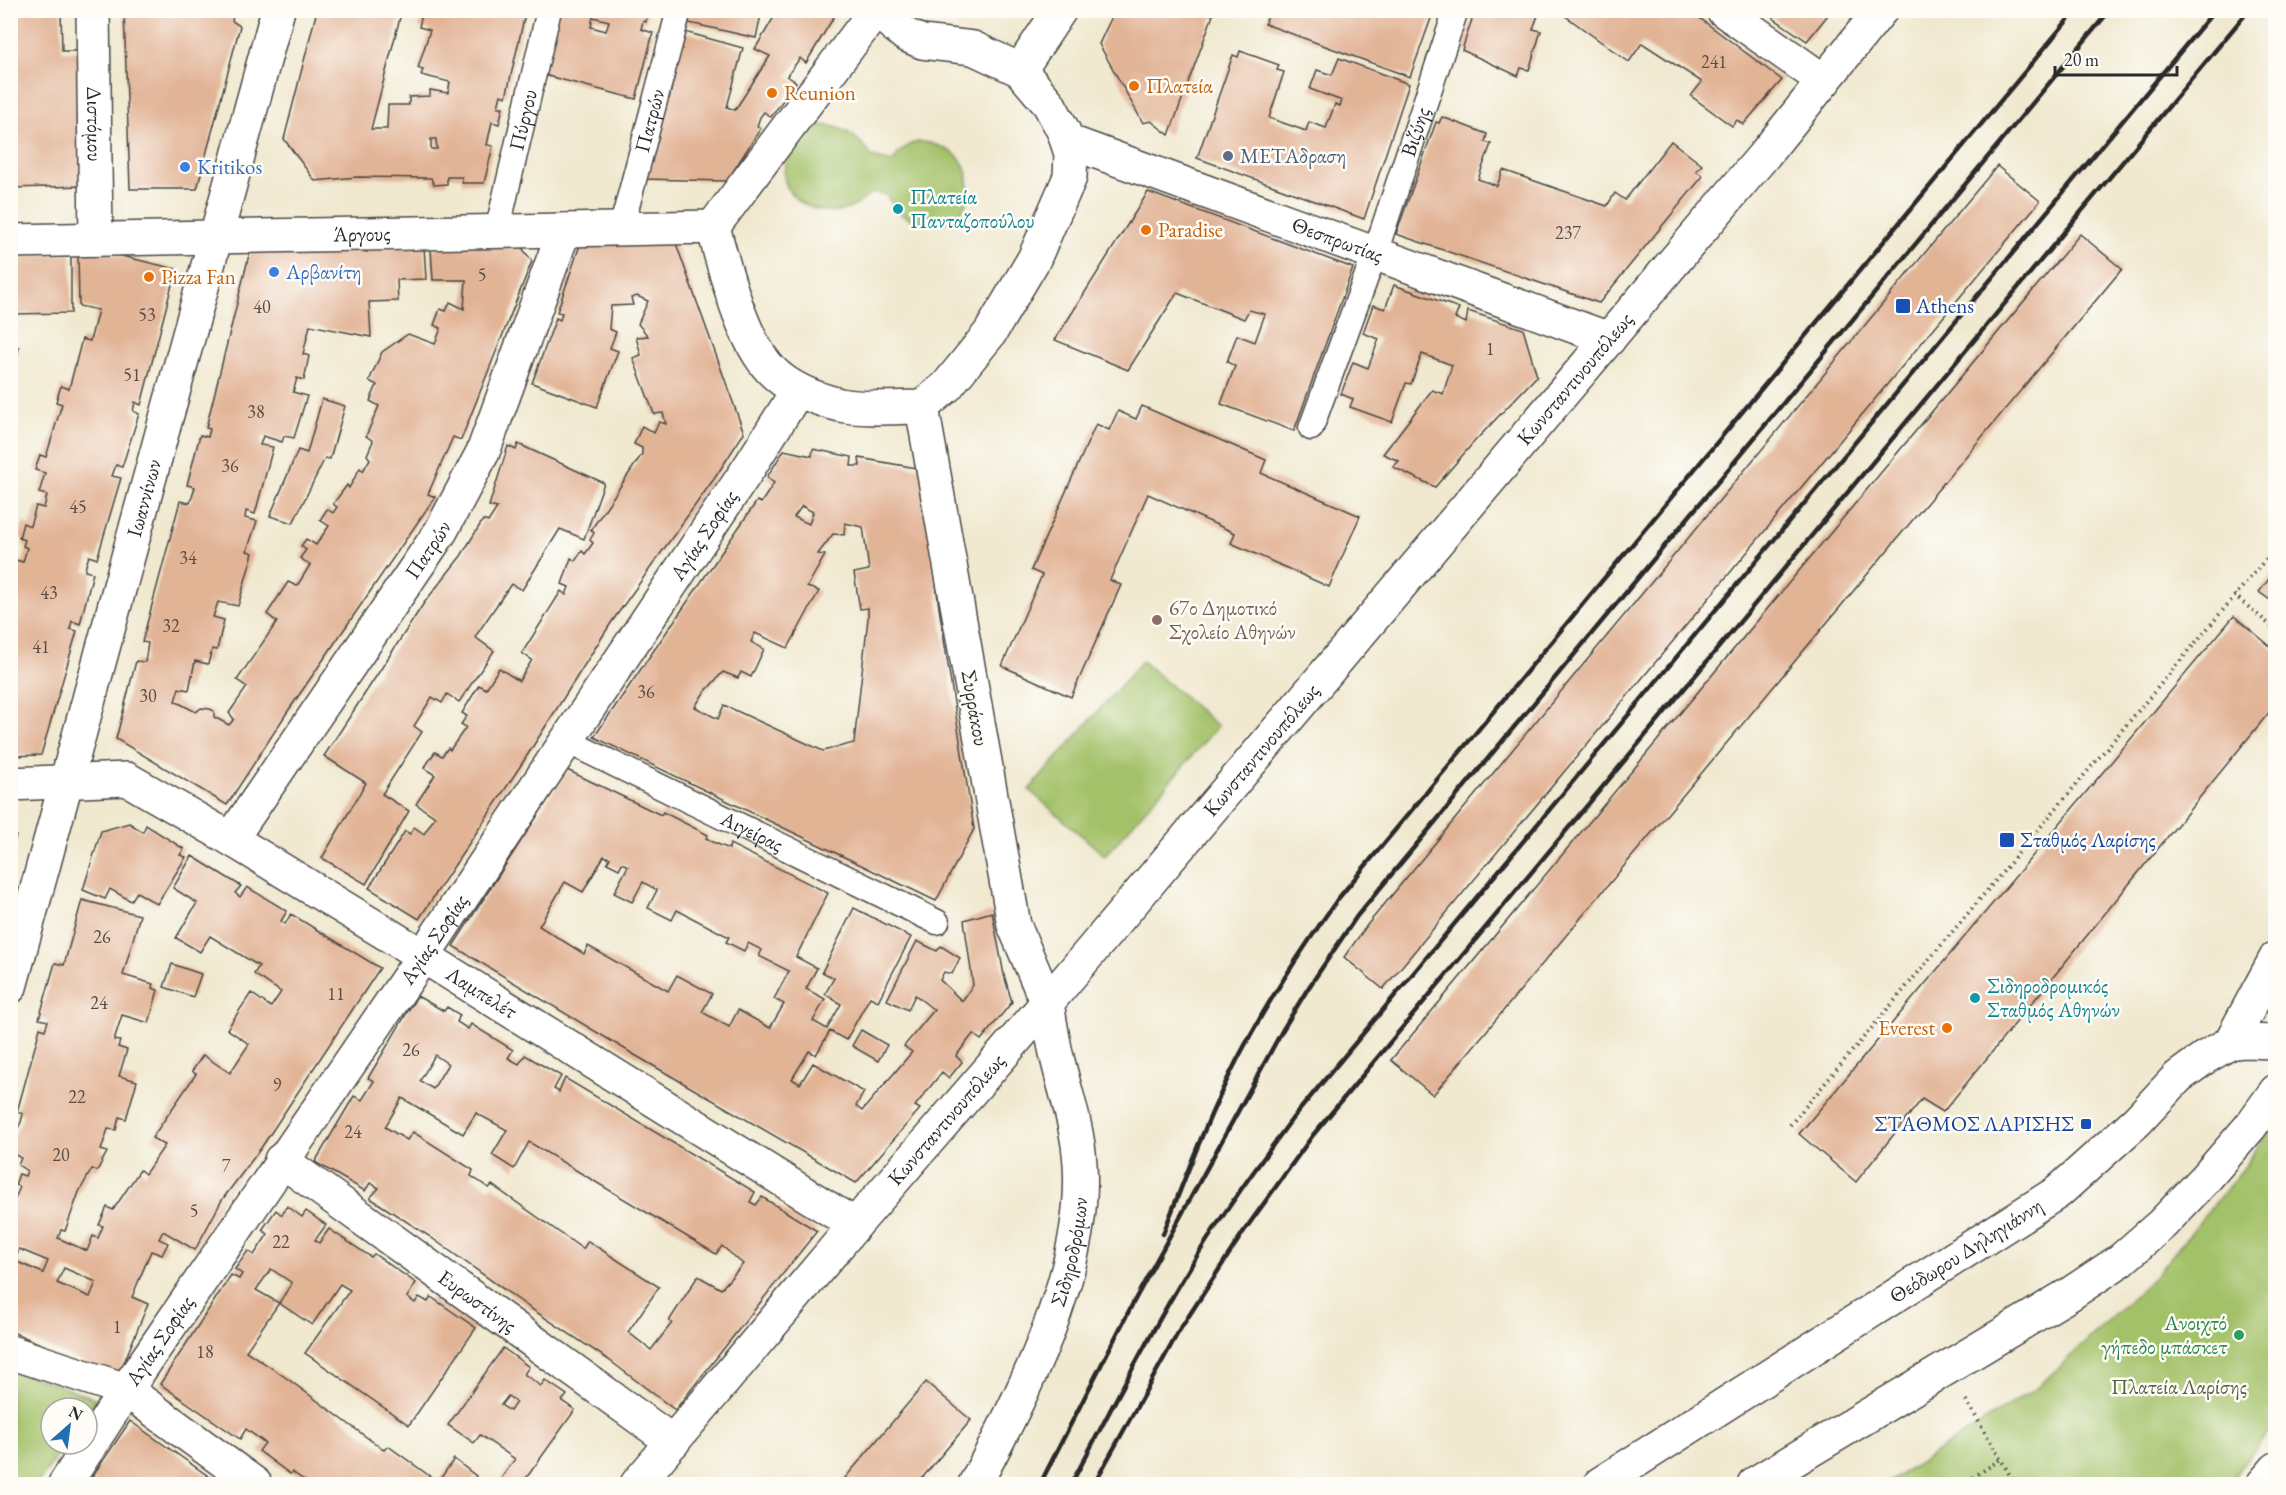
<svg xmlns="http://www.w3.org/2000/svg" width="2286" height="1495" viewBox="0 0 2286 1495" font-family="'EB Garamond',serif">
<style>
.green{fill:#a3c168;stroke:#67764a;stroke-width:1.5}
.building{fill:#e2b496;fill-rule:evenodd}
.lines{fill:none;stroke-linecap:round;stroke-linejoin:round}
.lane-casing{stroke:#494744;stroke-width:27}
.street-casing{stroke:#494744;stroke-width:36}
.secondary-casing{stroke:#494744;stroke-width:36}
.path{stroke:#494744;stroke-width:4;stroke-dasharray:1.5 4.5;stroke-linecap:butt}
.lane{stroke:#fff;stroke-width:24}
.street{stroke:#fff;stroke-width:33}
.secondary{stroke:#fff;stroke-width:33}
.rail{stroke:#2b2b2b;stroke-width:4.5}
.food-dot{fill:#e8710a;stroke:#fdfcf7;stroke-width:2}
.service-dot{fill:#5c6f8a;stroke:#fdfcf7;stroke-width:2}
.shop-dot{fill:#3f7fe0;stroke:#fdfcf7;stroke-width:2}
.culture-dot{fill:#0f9aa8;stroke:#fdfcf7;stroke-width:2}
.transit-dot{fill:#1a4fb4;stroke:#fdfcf7;stroke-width:2}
.education-dot{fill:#8d6e63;stroke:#fdfcf7;stroke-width:2}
.leisure-dot{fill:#2e9e5b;stroke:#fdfcf7;stroke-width:2}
.labels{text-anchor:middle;stroke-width:5;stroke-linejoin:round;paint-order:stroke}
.number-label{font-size:18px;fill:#594d46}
.food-label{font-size:21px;fill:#c56008;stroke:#fdfcf7;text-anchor:start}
.street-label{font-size:21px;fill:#2b2b2b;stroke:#fdfcf7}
.service-label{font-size:21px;fill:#4e5e75;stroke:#fdfcf7;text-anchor:start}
.shop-label{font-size:21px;fill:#366cbe;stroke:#fdfcf7;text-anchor:start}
.culture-label{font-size:21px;fill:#0d838f;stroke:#fdfcf7;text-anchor:start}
.transit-label{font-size:21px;fill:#164399;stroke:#fdfcf7;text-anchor:start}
.education-label{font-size:21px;fill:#785e54;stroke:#fdfcf7;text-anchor:start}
.leisure-label{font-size:21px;fill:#27864d;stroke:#fdfcf7;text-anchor:end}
.park-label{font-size:21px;fill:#556040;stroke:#fdfcf7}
</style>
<rect width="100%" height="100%" fill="#fdfcf7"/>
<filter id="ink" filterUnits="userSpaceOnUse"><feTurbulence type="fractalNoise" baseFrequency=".0167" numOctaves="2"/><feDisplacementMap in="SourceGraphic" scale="12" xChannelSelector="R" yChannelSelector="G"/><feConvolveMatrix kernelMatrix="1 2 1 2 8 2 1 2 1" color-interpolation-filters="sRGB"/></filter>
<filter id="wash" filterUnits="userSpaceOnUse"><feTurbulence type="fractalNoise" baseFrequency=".008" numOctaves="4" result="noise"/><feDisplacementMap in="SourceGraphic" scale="24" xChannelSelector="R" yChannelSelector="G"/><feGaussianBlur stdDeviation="1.35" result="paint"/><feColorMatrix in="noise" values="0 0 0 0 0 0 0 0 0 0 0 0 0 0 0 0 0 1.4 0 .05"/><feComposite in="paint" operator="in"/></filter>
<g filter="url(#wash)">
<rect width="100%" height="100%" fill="#f0e8cf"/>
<g class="green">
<path d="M820,125C843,125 860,138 872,157L893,162C901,148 913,139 930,143C940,146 952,150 959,158C970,170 972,197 962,210C947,231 917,225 899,213C894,208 890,200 885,194L872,193C866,197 860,204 853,207C829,219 785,206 784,174C784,166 788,158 791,152C799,136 804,130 820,125Z"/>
<path d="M1142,661L1218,726L1105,856L1029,790Z"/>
<path d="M2275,1124V1424L2228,1484H1886L2038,1387L2155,1276L2243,1169L2272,1125Z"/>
<path d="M11,1369L97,1399L87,1414V1408H51V1444H66L37,1484H11Z"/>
</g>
<g id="blocks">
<g class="building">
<path d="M10,10H61L62,51H80L85,186L10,188Z"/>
<path d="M124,10H184L185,15H192L191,10H243V14L235,12L233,16L232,21L240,26L197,189H130Z"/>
<path d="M317,10H402L371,129H387L388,105H409V97L430,96V90L448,93L450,82L421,75L423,70L418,68L430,30L419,27L423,10H526L506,97L501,95L498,107H503L499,124L492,122L487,145L493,146L484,183H462V177H447V184L434,185L431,178L357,177L315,181L284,139ZM431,139H436L437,149H431Z"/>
<path d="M555,10H649L646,22L643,21L641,29L653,33L636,99L540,74ZM593,17L609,21L606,31L591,27Z"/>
<path d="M688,10H762L756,38L685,22Z"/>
<path d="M770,10H838L806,63L800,58L787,76L796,82L771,117L764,112L760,117L757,126L761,128L727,181L643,179L663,98L669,99L685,32L743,48L727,107L735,110L770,56L755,49L774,17L768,14Z"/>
<path d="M1115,10H1199L1213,15L1169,135L1151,121L1143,123L1099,44Z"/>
<path d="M1270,10H1434L1410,77L1265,24Z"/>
<path d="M1475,10H1540L1533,29L1541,31L1529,70L1521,68L1518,76L1462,50Z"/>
<path d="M1557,10H1689L1782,80L1743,125L1737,120L1732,126L1691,96L1702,82L1642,43L1629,62Z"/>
<path d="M1781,10H1832L1807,41L1773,18Z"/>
<path d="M1240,51L1279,65L1277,70L1284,72L1269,118L1306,131L1309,122L1326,128L1335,104L1340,106L1342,101L1310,89L1317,70L1332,75L1339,58L1409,84L1364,219L1197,158L1233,55L1238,57Z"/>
<path d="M1442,117L1487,134L1485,142L1491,144L1478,179L1497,186L1503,170L1607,206L1615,193L1625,200L1671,141L1702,165L1696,171L1703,176L1599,303L1396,234L1436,122L1439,123Z"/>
<path d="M1997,166L2040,201L1383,989L1344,957L1368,924Z"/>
<path d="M1148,192L1353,268L1294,431L1221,404L1235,366L1227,362L1237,335L1255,342L1265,314L1249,310L1244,319L1177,293L1128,370L1055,340Z"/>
<path d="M2080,234L2122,269L1433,1095L1391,1060Z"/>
<path d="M674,238L744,433L716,476L611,623L523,762L419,919L369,888L405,831L410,834L414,827L424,834L435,817L416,804L435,775L424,768L435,752L442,756L448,748L450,750L466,727L461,724L467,716L462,713L479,685L486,689L499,668L519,681L532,660L522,653L561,591L566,595L569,587L562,584L571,558L575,561L582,551L585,554L593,543L590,540L594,533L591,530L642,454V448L634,444L642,426L654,433L659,422L666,424L663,413L654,414L633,358L641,355L636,337L648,336L638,324L648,301L637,296L631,298L633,305L611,306L609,329L616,332L610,348L618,351L597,407L532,383L556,318L560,320L562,313L557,312L582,239Z"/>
<path d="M516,240L532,261L461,440L453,437L428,494L435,497L286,714L227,805L116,739L136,661L145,662L148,643L142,642L180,501L190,503L195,487L187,485L200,435L208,437L210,429L206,428L251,247L357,250L367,252V248L424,246L426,279L397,280L398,301L369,302L371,337L310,325L303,354L309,356L304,380L297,378L293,392L307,396L294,438L284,436L282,442L263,436L260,445L273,447L255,514L246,511L245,518L257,521L247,551L253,553L238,606L218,602L213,617L224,620L217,650L212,649L208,664L195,661L189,690L179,688L175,701L196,712L201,708L210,709L214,711V717L229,725L234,719L229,713L247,687L237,680L277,622L267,614L288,582L297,586L310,565L300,558L306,550L301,546L306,539L316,545L329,526L320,520L327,509L333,513L337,507L333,504L347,485L349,488L360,468L363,471L370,459L367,455L373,441L366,436L379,406L370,401L377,385L369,381L382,352L408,334L435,344L441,328L434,325L440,309L446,311L450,302L464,309L466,280H433L431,249Z"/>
<path d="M88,248L176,269L141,405L135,402L133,411L139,414L122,467L116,465L112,476L121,478L97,559L89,556L86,565L85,571L93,573L80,624L72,621L70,629L77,631L41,755L10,756V563L12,559L23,562L27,548L23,546L25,540L19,538L23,523L30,526L36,506L44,508L47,495L39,493L45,473L35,470L40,455L46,457L62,404L56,402L61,386L69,389L82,339L90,341L98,310L79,306L78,254Z"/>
<path d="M71,254V313L10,314V256Z"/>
<path d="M1394,285L1459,308L1455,318L1466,323L1468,311L1523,329L1537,376L1474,442L1435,487L1393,467L1399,461L1383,454L1432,390L1443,394L1452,365L1422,354L1411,384L1406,383L1392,422L1350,407L1353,399L1341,394L1353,362L1368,368L1379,339L1363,333L1373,305L1385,309Z"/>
<path d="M10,345L19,347L11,384H10Z"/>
<path d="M322,399L345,406L330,459L325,458L293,523L270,516L298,450L307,453Z"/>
<path d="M1142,406L1266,460L1261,473L1360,516L1329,587L1231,543L1235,533L1148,494L1110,580L1121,585L1071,697L1002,666L1042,575L1031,570L1096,424L1109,430L1118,411L1136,419Z"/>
<path d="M518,444L604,483L584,539L560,529L522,590L511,584L475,637L494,651L459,702L447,694L442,703L432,697L414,726L422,732L382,794L409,811L366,884L322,858L366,783L324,756L424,603L461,556L483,520L488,522L497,508L489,506L508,446L516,450Z"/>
<path d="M813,449L852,457L851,466H860L859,458L922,469L939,608L974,829L936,901L594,737L757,501L761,503L774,483L767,477L784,450L812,456ZM802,506L813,512L809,524L794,517ZM845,523L863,527L869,570L854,573L860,609L868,608V618L854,743L823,751L724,705L718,719L695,707L703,694L723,672L738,678L741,672L751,677L764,649L751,642L755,633L788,648L819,591L807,587L825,555L818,554L833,534L844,535Z"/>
<path d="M2276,570V604L2259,592Z"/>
<path d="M2234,616L2276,651V704L1943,1112L1922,1099L1856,1182L1799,1134Z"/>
<path d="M567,770L661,815L663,812L708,835L706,838L713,842L729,849L730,844L828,893L796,957L817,968L806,989L825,999L813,1021L827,1029L841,1004L825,994L834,978L822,972L854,908L911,937L878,1001L870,997L846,1040L830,1031L816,1055L809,1051L792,1079L800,1084L813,1063L864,1092L856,1106L862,1111L912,1052L904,1046L934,1010L915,995L908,1010L887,1000L917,941L937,951L941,946L960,958L952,974L944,972L940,980L962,1001L973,985L964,920L992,912L1004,975L1012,1002L981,1040L973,1034L956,1056L962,1062L949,1078L942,1072L915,1106L920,1109L856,1183L633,1054L453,946ZM604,856L610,858L607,863L619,869L622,863L628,866L614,893L632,902L643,882L657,890L648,908L672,920L677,910L729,937L726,942L744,951L748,943L762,950L759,956L789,971L774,999L784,1004L770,1028L738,1010L729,1027L702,1012L712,994L677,975L668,991L588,946L584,954L539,926L565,882L583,892Z"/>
<path d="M129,823L143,832L146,825L184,849L180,855L186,857L157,904L137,892L131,901L110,889L105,899L83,890L101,831Z"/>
<path d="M10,828L16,836L11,853H10Z"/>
<path d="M192,856L241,886L235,893L240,897L247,887L287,911L281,921L285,924L291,914L380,968L261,1148L222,1200L195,1250L163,1231L159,1239L168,1243L162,1255L151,1251L132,1297L148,1304L118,1377L10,1331V1210L20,1187L15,1185L19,1174L25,1176L27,1171L18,1165L21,1158L10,1152V1144L21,1122L23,1114L17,1112L40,1028L45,1030L48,1021L39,1019L55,963L64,965L82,900L140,915L123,975L153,984L152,988L158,990L149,1023L122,1015L114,1040L120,1041L118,1047L127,1050L119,1076L137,1081L126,1119L119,1117L116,1130L108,1129L101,1150L107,1152L97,1171L92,1169L79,1192L65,1231L61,1230L58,1238L87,1251L93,1236L98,1238L103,1226L99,1225L107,1207L113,1210L140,1170L145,1174L165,1145L152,1138L196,1074L192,1071L203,1055L230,1073L249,1044L227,1029L251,993L271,1007L281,992L254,974L259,966L210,936L200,952L176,938L197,903L173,888ZM19,1249L48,1261L43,1273L15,1261ZM64,1268L96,1282L90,1297L57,1283Z"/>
<path d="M172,964L201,974L193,997L164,987Z"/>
<path d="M417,996L444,1011L447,1007L460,1015L457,1022L468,1029L471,1024L513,1050L508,1058L519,1064L525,1055L561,1076L554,1089L559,1092L565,1078L755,1192L750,1202L756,1205L762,1197L817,1231L675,1410L609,1360L530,1308L429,1236L370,1198L379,1188L370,1183L365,1191L315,1162L354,1096L362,1100L374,1081L368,1078ZM435,1055L448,1064L433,1089L420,1081ZM402,1098L463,1134L476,1113L507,1130L492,1155L514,1169L529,1142L716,1254L722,1246L743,1264L721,1289L698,1276L669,1321L672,1323L651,1350L628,1332L659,1287L588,1241L583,1249L492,1185L489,1188L471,1176L473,1170L413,1132L407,1140L385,1127Z"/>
<path d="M861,1030L887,1045L878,1061L852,1046Z"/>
<path d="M287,1206L302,1217L306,1211L326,1225L315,1240L319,1243L329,1229L371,1257L374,1254L416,1283L407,1297L415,1303L419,1297L428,1302L431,1297L476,1328L409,1425L305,1353L350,1290L340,1284L312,1325L279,1303L292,1283L271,1269L256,1290L279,1303L246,1351L285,1377L384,1450L388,1446L438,1482L454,1459L476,1476L470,1484H310L292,1472L290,1474L259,1451L265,1443L246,1429L240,1439L160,1384L231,1275L239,1279L242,1274L235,1269L248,1251L254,1255L268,1234L262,1230L276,1210L282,1215Z"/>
<path d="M503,1348L529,1367L524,1374L541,1386L545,1380L567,1395L562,1401L575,1410L522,1484H497L515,1459L480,1435L474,1443L448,1425ZM508,1396L516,1402L510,1411L501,1405Z"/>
<path d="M926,1382L971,1420L917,1484H840Z"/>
<path d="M130,1421L217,1482L221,1484H87Z"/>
</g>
</g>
</g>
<g filter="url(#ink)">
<use href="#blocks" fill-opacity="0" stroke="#494744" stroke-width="1.5"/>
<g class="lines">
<defs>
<g id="lane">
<path id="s1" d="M621,229L679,10"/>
<path id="s2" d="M497,231L549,10"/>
<path id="s3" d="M1311,428L1375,253L1456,10"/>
<path id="s4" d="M567,741L937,922"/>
</g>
<g id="street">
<path id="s5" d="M93,10L96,239"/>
<path d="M1020,70L1060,10"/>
<path id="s6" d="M1067,141L1609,339"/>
<path d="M713,227L876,10"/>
<path id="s7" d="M10,784L127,779L231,839L423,956L855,1225"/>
<path id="s8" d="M231,839L441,531L483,452L564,230"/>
<path id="s9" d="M281,1160L673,1442"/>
<path d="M10,1352L126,1390L255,1484"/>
<path id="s10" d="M637,1484L855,1225L1047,1003L1014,925L922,407"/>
<path d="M2263,1484L2276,1469"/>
</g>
<g id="secondary">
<path d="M1723,10L1824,81"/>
<path id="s11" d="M10,241L713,227C725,269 741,338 771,370C788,388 816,399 840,405C864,410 897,407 922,407L947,386L990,333L1034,259L1070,177L1071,154L1064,132L1049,104L1020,70L973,48L922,42L906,35L876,10"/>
<path id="s12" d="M10,987L278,10"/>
<path d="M2230,1043L2243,1041L2276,1042"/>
<path id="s13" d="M65,1484L126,1390L423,956L750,466L798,390"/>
<path id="s14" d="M975,1484C1024,1392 1087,1271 1080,1164C1078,1126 1064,1089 1056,1053C1052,1036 1050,1020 1047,1003L1765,154L1881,10"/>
<path id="s15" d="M1600,1484L2058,1192L2137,1121L2178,1077L2204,1058L2230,1043L2276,958"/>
<path d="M1754,1484L2070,1294L2121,1260L2162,1224L2205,1179L2250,1127L2276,1091"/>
</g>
</defs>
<use href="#lane" class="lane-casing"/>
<use href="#street" class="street-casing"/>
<use href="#secondary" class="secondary-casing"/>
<g class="path">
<path d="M2234,595L2276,630"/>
<path d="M1790,1125L2276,547"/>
<path d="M1966,1400L2015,1484"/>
<path d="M1963,1484L2001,1459"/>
</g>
<use href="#lane" class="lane"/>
<use href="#street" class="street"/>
<use href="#secondary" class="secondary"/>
<g class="rail">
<path d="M1163,1234C1180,1191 1196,1148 1215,1106C1247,1033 1291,965 1337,900L2076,10"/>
<path d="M1040,1484L1132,1305L1282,1031L1307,990L1357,916L2110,10"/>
<path d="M1071,1484C1110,1412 1146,1339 1189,1269C1220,1217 1256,1168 1292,1119L2215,10"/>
<path d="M1094,1484L1179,1331L1244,1231L1313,1135L2249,10"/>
</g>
</g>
</g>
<g class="food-dot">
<circle cx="1134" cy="86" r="6"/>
<circle cx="772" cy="93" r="6"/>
<circle cx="1146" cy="230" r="6"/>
<circle cx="149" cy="277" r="6"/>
<circle cx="1947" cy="1028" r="6"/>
</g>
<circle class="service-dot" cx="1228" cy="156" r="6"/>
<g class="shop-dot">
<circle cx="185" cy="167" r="6"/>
<circle cx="274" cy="272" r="6"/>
</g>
<g class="culture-dot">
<circle cx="898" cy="209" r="6"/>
<circle cx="1975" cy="998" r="6"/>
</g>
<g class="transit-dot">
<rect x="1895" y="298" width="16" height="16" rx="3"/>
<rect x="1999" y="832" width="16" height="16" rx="3"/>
<rect x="2080" y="1118" width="12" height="12" rx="3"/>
</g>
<circle class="education-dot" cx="1157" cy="620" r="6"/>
<circle class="leisure-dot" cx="2239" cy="1335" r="6"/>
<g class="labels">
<g class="number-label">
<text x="1714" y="68">241</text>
<text x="1568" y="239">237</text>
<text x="482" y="281">5</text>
<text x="262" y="313">40</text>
<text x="147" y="321">53</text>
<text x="1490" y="355">1</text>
<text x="132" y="381">51</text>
<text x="256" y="418">38</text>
<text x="230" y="472">36</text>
<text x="78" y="513">45</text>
<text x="188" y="564">34</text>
<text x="49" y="599">43</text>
<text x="171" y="632">32</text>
<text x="41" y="653">41</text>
<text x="646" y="698">36</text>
<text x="148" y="702">30</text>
<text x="102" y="943">26</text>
<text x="336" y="1000">11</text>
<text x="99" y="1009">24</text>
<text x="411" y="1056">26</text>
<text x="277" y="1091">9</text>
<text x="77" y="1103">22</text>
<text x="353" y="1138">24</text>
<text x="61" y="1161">20</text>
<text x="226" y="1172">7</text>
<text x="194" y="1217">5</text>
<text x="281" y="1248">22</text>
<text x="117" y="1333">1</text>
<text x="205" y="1358">18</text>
</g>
<g class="food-label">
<text x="1146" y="93">Πλατεία</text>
<text x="784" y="100">Reunion</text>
<text x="1158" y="237">Paradise</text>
<text x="161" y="284">Pizza Fan</text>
<text x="1935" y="1035" text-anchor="end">Everest</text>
</g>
<g class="street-label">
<text dy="7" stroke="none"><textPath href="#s1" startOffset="112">Πατρών</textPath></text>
<text dy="7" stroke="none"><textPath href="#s2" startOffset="114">Πύργου</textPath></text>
<text dy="7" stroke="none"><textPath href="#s5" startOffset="114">Διστόμου</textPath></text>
<text dy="7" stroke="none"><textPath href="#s3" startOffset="314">Βιζύης</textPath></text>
<text dy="7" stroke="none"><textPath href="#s11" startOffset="352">Άργους</textPath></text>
<text dy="7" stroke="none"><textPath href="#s6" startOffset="288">Θεσπρωτίας</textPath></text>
<text dy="7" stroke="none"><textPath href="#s14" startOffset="1323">Κωνσταντινουπόλεως</textPath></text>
<text dy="7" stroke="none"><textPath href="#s12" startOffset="507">Ιωαννίνων</textPath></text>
<text dy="7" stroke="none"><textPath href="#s13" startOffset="1144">Αγίας Σοφίας</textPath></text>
<text dy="7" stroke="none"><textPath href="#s8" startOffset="350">Πατρών</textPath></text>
<text transform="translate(975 708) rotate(80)" y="7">Συρράκου</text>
<text dy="7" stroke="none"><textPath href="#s14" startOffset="837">Κωνσταντινουπόλεως</textPath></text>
<text dy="7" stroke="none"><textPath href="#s4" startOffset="206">Αιγείρας</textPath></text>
<text dy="7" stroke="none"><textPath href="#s13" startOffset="658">Αγίας Σοφίας</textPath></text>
<text dy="7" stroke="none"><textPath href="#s7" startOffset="531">Λαμπελέτ</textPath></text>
<text dy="7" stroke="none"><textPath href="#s10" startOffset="478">Κωνσταντινουπόλεως</textPath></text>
<text dy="7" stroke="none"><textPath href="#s14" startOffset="252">Σιδηροδρόμων</textPath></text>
<text dy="7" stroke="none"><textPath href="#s15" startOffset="434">Θεόδωρου Δηληγιάννη</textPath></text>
<text dy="7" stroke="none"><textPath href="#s9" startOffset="242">Ευρωστίνης</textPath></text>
<text dy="7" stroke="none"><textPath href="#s13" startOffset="172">Αγίας Σοφίας</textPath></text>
</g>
<g class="service-label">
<text x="1240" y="163">ΜΕΤΑδραση</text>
</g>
<g class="shop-label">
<text x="197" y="174">Kritikos</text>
<text x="286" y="279">Αρβανίτη</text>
</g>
<g class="culture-label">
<text x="910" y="204">Πλατεία<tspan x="910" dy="24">Πανταζοπούλου</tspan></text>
<text x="1987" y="993">Σιδηροδρομικός<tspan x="1987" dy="24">Σταθμός Αθηνών</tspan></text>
</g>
<g class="transit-label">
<text x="1916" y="313">Athens</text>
<text x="2020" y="847">Σταθμός Λαρίσης</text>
<text x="2074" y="1131" text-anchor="end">ΣΤΑΘΜΟΣ ΛΑΡΙΣΗΣ</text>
</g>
<g class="education-label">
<text x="1169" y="615">67ο Δημοτικό<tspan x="1169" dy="24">Σχολείο Αθηνών</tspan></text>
</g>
<g class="leisure-label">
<text x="2227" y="1330">Ανοιχτό<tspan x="2227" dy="24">γήπεδο μπάσκετ</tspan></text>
</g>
<g class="park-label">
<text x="2179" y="1394">Πλατεία Λαρίσης</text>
</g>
</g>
<rect width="2286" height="1495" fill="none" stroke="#fdfcf7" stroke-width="36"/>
<g transform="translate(69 1426) rotate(28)"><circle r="28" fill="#fdfcf7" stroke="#a9a8a5" stroke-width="1.5"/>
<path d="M0-4.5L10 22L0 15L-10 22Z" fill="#1f6fb2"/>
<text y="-9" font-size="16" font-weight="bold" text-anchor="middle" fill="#2b2b2b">N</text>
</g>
<path d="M2055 66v9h122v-9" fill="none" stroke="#2b2b2b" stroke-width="3"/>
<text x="2064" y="66" font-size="18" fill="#2b2b2b" stroke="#fdfcf7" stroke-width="4.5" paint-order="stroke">20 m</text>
</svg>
